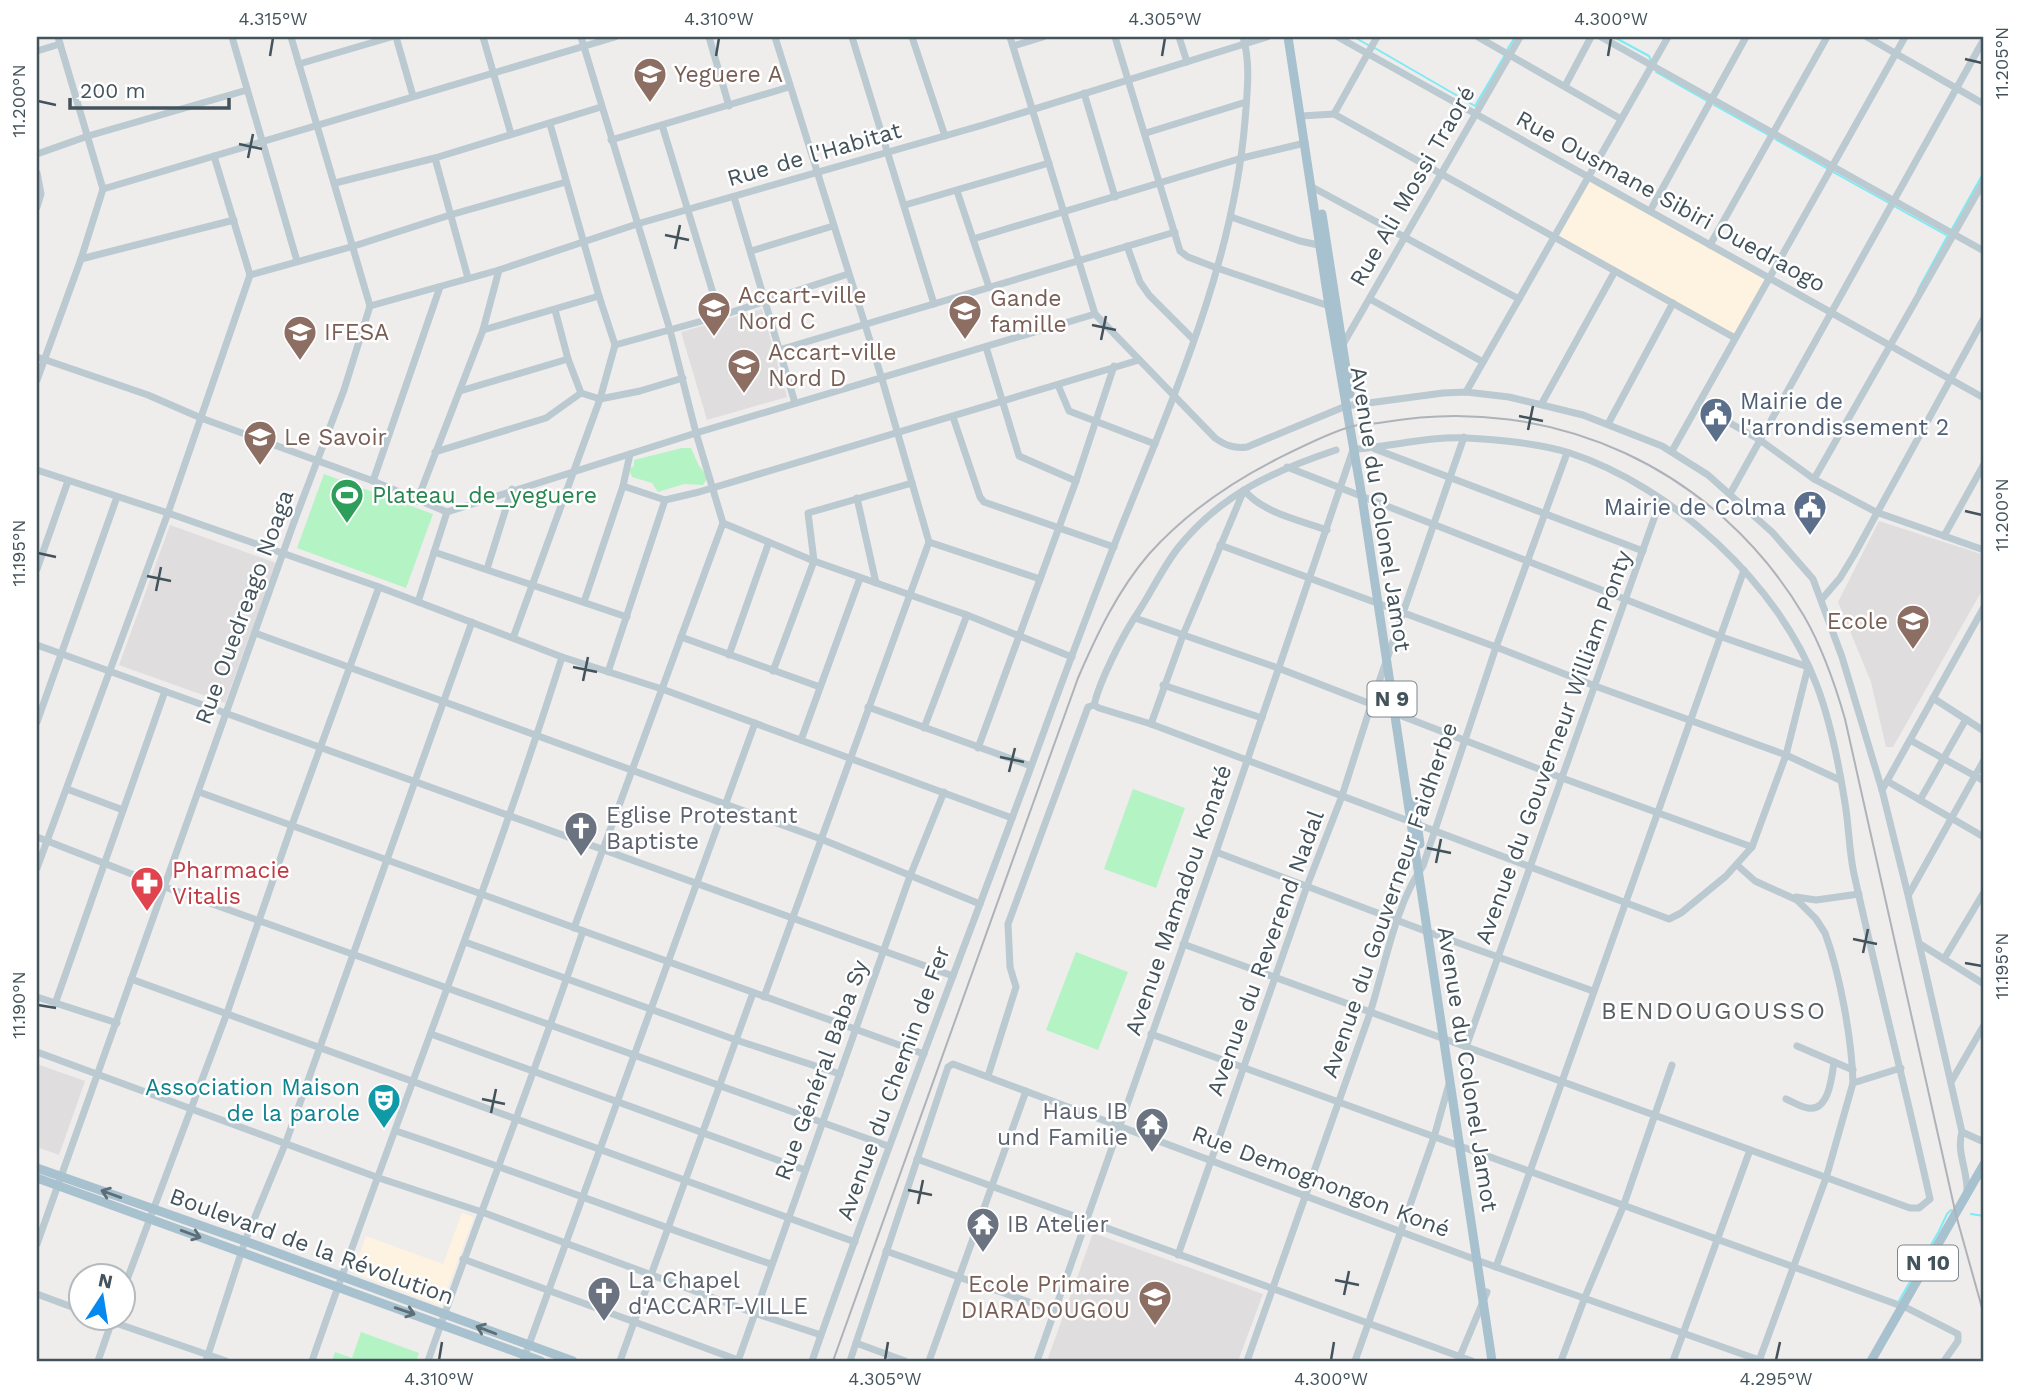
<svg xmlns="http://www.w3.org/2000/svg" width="2021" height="1398" viewBox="0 0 2021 1398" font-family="'Work Sans',sans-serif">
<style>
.commercial{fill:#fef2e1}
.education{fill:#e0ddde}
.green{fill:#b4f3c4}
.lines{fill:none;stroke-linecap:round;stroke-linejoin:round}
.stream{stroke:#7cebf5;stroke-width:2}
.minor{stroke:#bbc9d1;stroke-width:7}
.major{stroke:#a8c1cf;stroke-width:9}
.rail{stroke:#adb3b8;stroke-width:2}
.oneway{stroke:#5c6e78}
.ticks{fill:none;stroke:#43535b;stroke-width:2.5}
.labels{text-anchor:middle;stroke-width:5;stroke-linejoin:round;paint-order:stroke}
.shield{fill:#fff;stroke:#7b878c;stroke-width:2}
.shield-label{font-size:21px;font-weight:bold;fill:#43535b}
.education-label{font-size:23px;fill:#785e54;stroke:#fff;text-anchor:start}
.street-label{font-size:23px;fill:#43535b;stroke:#fff}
.service-label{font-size:23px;fill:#4e5e75;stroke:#fff;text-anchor:start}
.leisure-label{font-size:23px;fill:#27864d;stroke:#fff;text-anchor:start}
.worship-label{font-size:23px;fill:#5b616d;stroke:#fff;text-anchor:start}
.health-label{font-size:23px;fill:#be3a42;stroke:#fff;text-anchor:start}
.culture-label{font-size:23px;fill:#0d838f;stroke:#fff;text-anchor:end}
.neighbourhood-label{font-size:24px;letter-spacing:2px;fill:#585e62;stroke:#fff}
.neatline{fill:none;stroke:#43535b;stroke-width:2.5}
.ticks-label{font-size:18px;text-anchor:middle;fill:#43535b}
</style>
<rect width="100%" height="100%" fill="#efecec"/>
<g class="commercial">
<path d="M1589,177L1770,278L1735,338L1555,238Z"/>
<path d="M462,1213L474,1217L441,1306L353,1273L366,1236L443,1264Z"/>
</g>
<g class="education">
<path d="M762,309L787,397L707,420L681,332Z"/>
<path d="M1879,521L1984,555V587L1893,747H1886L1871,682L1838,602Z"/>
<path d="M170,525L276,563L225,703L119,665Z"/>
<path d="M37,1064L85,1081L59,1155L37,1147Z"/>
<path d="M1093,1233L1263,1294L1238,1361H1047Z"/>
</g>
<g class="green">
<path d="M682,448H691L699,466L708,477L703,485L684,484L658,492L652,483L632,477L629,469L634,466V460Z"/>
<path d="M324,474L433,514L406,588L297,548Z"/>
<path d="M1133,789L1185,808L1156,888L1104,869Z"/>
<path d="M1076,952L1128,972L1098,1050L1046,1030Z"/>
<path d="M361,1332L419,1353L416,1361H332L335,1352L352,1358Z"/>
</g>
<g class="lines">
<g class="stream">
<path d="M1354,37L1368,45"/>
<path d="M1614,37L1649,56L1651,60"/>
<path d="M1373,47L1475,106L1505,55"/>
<path d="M1507,50L1515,37"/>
<path d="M1656,72L1709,102"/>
<path d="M1714,105L1770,136"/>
<path d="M1775,139L1828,169"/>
<path d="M1833,172L1889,203"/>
<path d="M1894,206L1948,236"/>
<path d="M1952,229L1984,172"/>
<path d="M1918,290L1947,237"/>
<path d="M1971,1214L1984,1216"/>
<path d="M1899,1301L1939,1231L1947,1214L1951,1210"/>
</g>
<g class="minor">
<path d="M232,37L297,261"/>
<path d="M396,37L413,96"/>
<path d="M483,37L511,134"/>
<path d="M709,37L729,106"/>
<path d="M852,37L934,304"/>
<path d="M912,37L945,136"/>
<path d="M1010,37L1095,314L1215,438C1225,445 1234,449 1247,447L1346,406L1443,393L1466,392L1509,397L1583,415L1662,446L1708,475L1772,532L1813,579L1842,657L1882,790L1908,895L1962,1132C1956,1152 1968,1171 1967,1192"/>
<path d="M1115,37L1180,251L1188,257L1217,268L1329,306"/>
<path d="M1179,37L1187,62"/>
<path d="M1338,37L1984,398"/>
<path d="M1478,37L1621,119"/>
<path d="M1601,37L1984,251"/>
<path d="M1867,37L1984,104"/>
<path d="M1013,46L1043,37"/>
<path d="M37,51L60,44"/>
<path d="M299,64L391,37"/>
<path d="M1565,86L1591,37"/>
<path d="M1084,93L1115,197"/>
<path d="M1334,114L1377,37"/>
<path d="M1301,116L1334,114L1735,338"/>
<path d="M662,125L720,316"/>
<path d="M1146,133L1246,102"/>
<path d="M611,140L789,87"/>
<path d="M37,154L88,136L247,90"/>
<path d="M435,158L468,278"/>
<path d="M37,173L41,194L37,207"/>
<path d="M335,183L435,158L601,107"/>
<path d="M1312,187L1519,299"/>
<path d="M103,189L615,37"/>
<path d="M957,191L989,287"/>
<path d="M734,197L795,403"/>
<path d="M905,205L1049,163"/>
<path d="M1650,211L1746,37"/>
<path d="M1231,217L1300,241L1323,246"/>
<path d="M973,239L1242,158L1305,143"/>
<path d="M1710,245L1827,37"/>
<path d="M1127,246L1140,282L1149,295L1193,339"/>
<path d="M751,251L833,226"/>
<path d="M81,259L234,220"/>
<path d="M250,275L354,246L450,215L566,182"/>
<path d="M1370,299L1483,362"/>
<path d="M370,306L499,270L637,224L983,125L1267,37"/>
<path d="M555,310L568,359L581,393"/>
<path d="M483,330L599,296"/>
<path d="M615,345L720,316L848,274"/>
<path d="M1342,346L1520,37"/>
<path d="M986,347L1019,456L1076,481"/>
<path d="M779,350L1175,232"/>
<path d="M37,357L148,395L201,418L373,481L447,512L696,433L1095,314"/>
<path d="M37,380L81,259L103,189L58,37"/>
<path d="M1058,385L1069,411L1155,444"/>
<path d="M460,391L568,359"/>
<path d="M1466,392L1668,37"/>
<path d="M1542,403L1615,271"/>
<path d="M1698,405L1760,440L1814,479L1876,512L1984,550"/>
<path d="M953,417L980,497L984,502L1114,547"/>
<path d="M1608,424L1673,303"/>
<path d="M1375,449L1643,551"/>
<path d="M1672,451L1905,37"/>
<path d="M435,452L546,418L581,393L600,399L640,391L683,378"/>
<path d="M1287,467L1719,636L1808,667L1786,755L1752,847L1726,876L1681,913L1669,919L1151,724L1099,708L1094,705C1100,680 1121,639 1135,617C1150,595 1161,570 1178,548C1220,495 1273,471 1336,450"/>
<path d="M37,470L168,513L379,587L562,657L662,689L1012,818"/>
<path d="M1814,479L1984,181"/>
<path d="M373,481L440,287"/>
<path d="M623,486L665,500L699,492L1139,360"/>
<path d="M1730,494L1984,39"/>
<path d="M857,498L876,583"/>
<path d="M417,501L483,330L499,270"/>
<path d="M723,523L814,561L967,615L1072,657"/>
<path d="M1944,536L1984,464"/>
<path d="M929,542L1040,579"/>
<path d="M1220,545L1496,647L1595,686L1786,755L1840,780"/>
<path d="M434,552L627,617"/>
<path d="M37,569L68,481"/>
<path d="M487,569L512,489"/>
<path d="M1822,599L1840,578L1854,555L1984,318"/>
<path d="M418,602L447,512"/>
<path d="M584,602L623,486L630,454"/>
<path d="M1135,618L1278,668L1562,778L1752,847"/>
<path d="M255,633L821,839L980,904"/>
<path d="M681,637L820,687"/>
<path d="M513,638L600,399L615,345L599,296L550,124"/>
<path d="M37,645L953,976"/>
<path d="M729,655L769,542"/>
<path d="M773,671L814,561L808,513L912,483"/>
<path d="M608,672L665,500"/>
<path d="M1163,685L1262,718"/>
<path d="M1933,698L1984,731"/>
<path d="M868,707L1031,766"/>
<path d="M37,722L117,497"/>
<path d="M1151,724L1183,635L1244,490C1263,513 1299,520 1327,530"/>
<path d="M924,728L967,615"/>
<path d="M801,740L860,578"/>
<path d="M1910,740L1984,781"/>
<path d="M978,748L1076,481L1114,366"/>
<path d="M1887,781L1984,837"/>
<path d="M67,789L123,810"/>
<path d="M1882,790L1984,607"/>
<path d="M199,792L924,1054"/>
<path d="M1920,800L1966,719"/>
<path d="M37,837L165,887L888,1146"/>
<path d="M1216,852L1428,932L1593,991"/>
<path d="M1737,865L1755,881L1797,900L1816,919L1825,933C1840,974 1852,1040 1853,1083L1826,1178L1759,1361"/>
<path d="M37,868L168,513L250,275L214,156"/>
<path d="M1909,894L1984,760"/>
<path d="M1796,897L1816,900L1859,894"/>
<path d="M574,928L723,523L696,433L670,330L581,37"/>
<path d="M465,942L736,1040L840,1074"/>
<path d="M1920,944L1984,984"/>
<path d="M1944,959L1984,892"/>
<path d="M131,979L855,1242"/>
<path d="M37,997L117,1023"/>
<path d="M764,997L929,542L882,379L775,37"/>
<path d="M55,1004L165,691"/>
<path d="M431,1034L805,1170"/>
<path d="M1151,1034L1907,1308L1958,1334V1341L1944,1361"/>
<path d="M1797,1046L1853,1070"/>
<path d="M1466,1047L1661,499"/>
<path d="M37,1052L379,1178L482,1212L754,1313L821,1335"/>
<path d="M988,1076L1016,987L1010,967L1008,924L1088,707L1094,705"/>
<path d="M1951,1082L1984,1025"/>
<path d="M1853,1083L1901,1068"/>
<path d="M1786,1099C1793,1102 1801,1107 1808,1108C1829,1112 1832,1076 1834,1062"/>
<path d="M396,1131C522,1173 646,1222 771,1264"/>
<path d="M1962,1132L1984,1142"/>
<path d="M917,1159L1472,1361"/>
<path d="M37,1244L294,522L344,390L370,306L291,37"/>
<path d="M886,1251L1054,1311"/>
<path d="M1178,1255L1307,886L1342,796L1371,705L1464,437"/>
<path d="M463,1259L738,1360"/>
<path d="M1496,1267L1744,570"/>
<path d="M122,1293L227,1013L292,825L379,587"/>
<path d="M37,1294L80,1310"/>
<path d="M101,1318L226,1361"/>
<path d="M856,1343L905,1361"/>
<path d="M98,1361L113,1318"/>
<path d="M206,1361L245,1241L286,1142L472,622"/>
<path d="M312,1361C393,1126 487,894 562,657"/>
<path d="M428,1361C478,1217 534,1076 583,931"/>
<path d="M523,1361L755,723"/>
<path d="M620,1361L753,993"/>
<path d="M738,1361L910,876L944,792"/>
<path d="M812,1361C881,1162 958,965 1031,767C1058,692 1086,617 1115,543C1169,406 1233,268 1245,121C1247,93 1251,64 1243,37"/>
<path d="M850,1361L948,1067L953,1064L1482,1262L1762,1361"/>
<path d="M929,1361L1026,1091"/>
<path d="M1037,1361L1216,852L1353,450L1358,449C1394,446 1432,436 1467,438C1500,440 1538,443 1570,453C1673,487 1779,584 1817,686C1831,723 1839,765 1845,803C1849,827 1849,851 1854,874C1878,982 1906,1090 1930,1199L1919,1208H1910L1183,944"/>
<path d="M1247,1361C1287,1246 1329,1131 1369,1016C1384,971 1395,904 1423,866L1496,647L1567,453"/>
<path d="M1355,1361L1434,1137L1449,1084"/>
<path d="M1458,1361L1487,1292"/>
<path d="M1561,1361L1585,1297L1623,1207L1672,1065"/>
<path d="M1673,1361L1750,1150"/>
</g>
<g class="major">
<path d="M1288,37L1329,306L1362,497L1492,1361"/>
<path d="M1322,214L1350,394"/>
<path d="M1414,802L1420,844"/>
<path d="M37,1168L242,1240L573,1361"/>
<path d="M37,1178L541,1361"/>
<path d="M1871,1361L1984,1164"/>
</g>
<path class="rail" d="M833,1361L1078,678C1097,634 1118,590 1149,554C1185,514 1228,484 1275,460C1297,449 1330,432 1353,426C1363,424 1374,424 1385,422C1553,393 1717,469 1804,616C1823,649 1835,684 1845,719L1956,1215L1984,1315"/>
</g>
<defs><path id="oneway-shaft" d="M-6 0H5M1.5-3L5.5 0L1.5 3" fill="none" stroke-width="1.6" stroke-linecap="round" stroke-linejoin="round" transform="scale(1.75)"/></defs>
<g class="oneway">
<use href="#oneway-shaft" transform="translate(111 1194) rotate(-160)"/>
<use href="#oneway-shaft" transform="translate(191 1234) rotate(20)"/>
<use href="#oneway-shaft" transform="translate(405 1311) rotate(19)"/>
<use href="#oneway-shaft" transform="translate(486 1330) rotate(-159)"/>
</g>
<path class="ticks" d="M270,56L273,38M716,56L719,38M1162,56L1165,38M1608,56L1611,38M1965,59L1982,63M38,101L56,105M239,144L262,149M248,158L253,134M665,235L689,240M675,249L680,225M1092,325L1116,330M1101,340L1106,316M1519,416L1543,421M1528,430L1533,406M1965,511L1982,515M38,553L56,557M147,576L171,581M156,591L161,567M573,667L597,672M583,681L588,657M1000,757L1024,762M1009,772L1015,748M1427,848L1451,853M1436,863L1441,839M1853,939L1877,944M1863,953L1868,929M1965,963L1982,966M38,1005L56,1008M482,1099L505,1104M491,1113L496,1089M908,1190L932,1195M918,1204L923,1180M1335,1280L1359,1285M1344,1295L1349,1271M439,1360L442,1342M885,1360L888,1342M1331,1360L1334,1342M1776,1360L1780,1342"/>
<defs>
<symbol id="school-pin" viewBox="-11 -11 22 30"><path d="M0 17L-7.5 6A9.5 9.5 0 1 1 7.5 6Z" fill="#8d6e63" stroke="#fff"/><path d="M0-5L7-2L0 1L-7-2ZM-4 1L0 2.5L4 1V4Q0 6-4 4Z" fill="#fff"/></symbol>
<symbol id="civic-pin" viewBox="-11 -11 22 30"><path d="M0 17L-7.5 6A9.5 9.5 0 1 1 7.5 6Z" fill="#5c6f8a" stroke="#fff"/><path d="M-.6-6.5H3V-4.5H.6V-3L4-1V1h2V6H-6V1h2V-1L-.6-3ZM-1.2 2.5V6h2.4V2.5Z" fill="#fff"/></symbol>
<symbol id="stadium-pin" viewBox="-11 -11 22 30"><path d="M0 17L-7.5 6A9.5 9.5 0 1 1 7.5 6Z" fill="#2e9e5b" stroke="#fff"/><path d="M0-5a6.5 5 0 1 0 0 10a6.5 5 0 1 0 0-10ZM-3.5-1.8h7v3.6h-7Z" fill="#fff"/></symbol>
<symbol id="church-pin" viewBox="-11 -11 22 30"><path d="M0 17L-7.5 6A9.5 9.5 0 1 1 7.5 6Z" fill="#6b7280" stroke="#fff"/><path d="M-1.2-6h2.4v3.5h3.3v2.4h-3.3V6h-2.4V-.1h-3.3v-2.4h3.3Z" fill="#fff"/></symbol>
<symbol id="pharmacy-pin" viewBox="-11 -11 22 30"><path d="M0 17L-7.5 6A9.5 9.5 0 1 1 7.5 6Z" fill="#e0444e" stroke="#fff"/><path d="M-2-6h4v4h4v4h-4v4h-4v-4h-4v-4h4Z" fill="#fff"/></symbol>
<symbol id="theatre-pin" viewBox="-11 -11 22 30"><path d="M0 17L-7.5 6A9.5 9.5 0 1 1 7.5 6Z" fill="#0f9aa8" stroke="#fff"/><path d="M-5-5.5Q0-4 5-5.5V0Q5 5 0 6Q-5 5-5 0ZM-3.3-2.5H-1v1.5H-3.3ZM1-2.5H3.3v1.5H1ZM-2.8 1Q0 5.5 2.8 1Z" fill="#fff"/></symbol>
<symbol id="temple-pin" viewBox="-11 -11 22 30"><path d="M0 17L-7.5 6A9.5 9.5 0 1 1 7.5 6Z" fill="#6b7280" stroke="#fff"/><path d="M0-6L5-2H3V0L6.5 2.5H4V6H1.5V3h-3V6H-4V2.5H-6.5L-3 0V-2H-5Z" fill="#fff"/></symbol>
</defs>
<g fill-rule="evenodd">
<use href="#school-pin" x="631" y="55" width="38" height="52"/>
<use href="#school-pin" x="695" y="289" width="38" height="52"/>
<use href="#school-pin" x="946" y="292" width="38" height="52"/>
<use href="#school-pin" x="281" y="313" width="38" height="52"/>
<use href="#school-pin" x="725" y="346" width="38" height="52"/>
<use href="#civic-pin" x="1697" y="395" width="38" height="52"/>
<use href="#school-pin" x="241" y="418" width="38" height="52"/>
<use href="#stadium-pin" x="328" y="476" width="38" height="52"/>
<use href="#civic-pin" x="1791" y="488" width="38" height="52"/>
<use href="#school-pin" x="1894" y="602" width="38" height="52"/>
<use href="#church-pin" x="562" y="809" width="38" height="52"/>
<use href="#pharmacy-pin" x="128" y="864" width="38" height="52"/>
<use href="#theatre-pin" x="365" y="1081" width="38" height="52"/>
<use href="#temple-pin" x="1133" y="1105" width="38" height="52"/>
<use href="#temple-pin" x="964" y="1205" width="38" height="52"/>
<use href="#church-pin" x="585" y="1274" width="38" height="52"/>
<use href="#school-pin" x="1136" y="1278" width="38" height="52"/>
</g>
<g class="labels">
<g class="shield">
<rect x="1367.5" y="681.5" width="49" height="35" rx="5"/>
<rect x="1898" y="1245.5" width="60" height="35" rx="5"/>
</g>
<g class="shield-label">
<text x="1392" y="706">N 9</text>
<text x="1928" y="1270">N 10</text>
</g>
<g class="education-label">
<text x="674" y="82">Yeguere A</text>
<text x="738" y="303">Accart-ville<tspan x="738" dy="26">Nord C</tspan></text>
<text x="990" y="306">Gande<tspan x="990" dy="26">famille</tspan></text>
<text x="324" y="340">IFESA</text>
<text x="768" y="360">Accart-ville<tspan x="768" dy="26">Nord D</tspan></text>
<text x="284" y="445">Le Savoir</text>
<text x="1888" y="629" text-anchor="end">Ecole</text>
<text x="1130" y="1292" text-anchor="end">Ecole Primaire<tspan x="1130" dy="26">DIARADOUGOU</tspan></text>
</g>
<g class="street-label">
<text transform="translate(814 154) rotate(-16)" y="8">Rue de l'Habitat</text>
<text transform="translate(1412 186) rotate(-60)" y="8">Rue Ali Mossi Traoré</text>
<text transform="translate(1671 201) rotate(29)" y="8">Rue Ousmane Sibiri Ouedraogo</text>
<text transform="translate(1381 509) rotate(81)" y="8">Avenue du Colonel Jamot</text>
<text transform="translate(244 607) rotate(-70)" y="8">Rue Ouedreago Noaga</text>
<text transform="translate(1553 747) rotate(-70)" y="8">Avenue du Gouverneur William Ponty</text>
<text transform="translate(1178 900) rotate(-71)" y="8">Avenue Mamadou Konaté</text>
<text transform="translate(1389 900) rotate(-71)" y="8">Avenue du Gouverneur Faidherbe</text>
<text transform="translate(1265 953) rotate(-70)" y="8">Avenue du Reverend Nadal</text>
<text transform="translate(1468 1069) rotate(81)" y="8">Avenue du Colonel Jamot</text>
<text transform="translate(821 1070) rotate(-70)" y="8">Rue Général Baba Sy</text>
<text transform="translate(893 1083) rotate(-70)" y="8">Avenue du Chemin de Fer</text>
<text transform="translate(1321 1181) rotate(21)" y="8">Rue Demognongon Koné</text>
<text transform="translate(312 1246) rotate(20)" y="8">Boulevard de la Révolution</text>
</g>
<g class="service-label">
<text x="1740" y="409">Mairie de<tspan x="1740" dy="26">l'arrondissement 2</tspan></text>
<text x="1786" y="515" text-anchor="end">Mairie de Colma</text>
</g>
<g class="leisure-label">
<text x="372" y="503">Plateau_de_yeguere</text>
</g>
<g class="worship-label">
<text x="606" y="823">Eglise Protestant<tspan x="606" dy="26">Baptiste</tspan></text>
<text x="1128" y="1119" text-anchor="end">Haus IB<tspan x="1128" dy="26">und Familie</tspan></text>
<text x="1007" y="1232">IB Atelier</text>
<text x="628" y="1288">La Chapel<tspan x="628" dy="26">d'ACCART-VILLE</tspan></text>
</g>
<g class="health-label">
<text x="172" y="878">Pharmacie<tspan x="172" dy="26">Vitalis</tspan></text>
</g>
<g class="culture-label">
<text x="360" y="1095">Association Maison<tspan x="360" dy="26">de la parole</tspan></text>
</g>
<g class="neighbourhood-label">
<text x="1714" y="1019">BENDOUGOUSSO</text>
</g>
</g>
<rect width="2021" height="1398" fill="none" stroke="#ffffff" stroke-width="77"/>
<g transform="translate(102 1297) rotate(12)"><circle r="33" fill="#ffffff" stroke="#b4babd" stroke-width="2"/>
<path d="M0-5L12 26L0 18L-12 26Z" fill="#0689ef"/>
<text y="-10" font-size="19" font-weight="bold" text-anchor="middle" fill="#43535b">N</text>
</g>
<path d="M70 98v10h159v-10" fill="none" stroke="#43535b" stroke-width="3.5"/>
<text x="80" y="98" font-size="21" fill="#43535b" stroke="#ffffff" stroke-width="5" paint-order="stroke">200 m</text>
<rect x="38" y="38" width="1944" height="1322" class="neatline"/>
<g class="ticks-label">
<text x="273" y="25">4.315°W</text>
<text x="719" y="25">4.310°W</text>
<text x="1165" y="25">4.305°W</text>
<text x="1611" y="25">4.300°W</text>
<text transform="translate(2002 63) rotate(-90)" y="6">11.205°N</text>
<text transform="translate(19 101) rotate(-90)" y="6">11.200°N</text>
<text transform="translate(2002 515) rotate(-90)" y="6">11.200°N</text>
<text transform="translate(19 553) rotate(-90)" y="6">11.195°N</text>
<text transform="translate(2002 966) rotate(-90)" y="6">11.195°N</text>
<text transform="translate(19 1005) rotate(-90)" y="6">11.190°N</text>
<text x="439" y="1385">4.310°W</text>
<text x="885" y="1385">4.305°W</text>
<text x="1331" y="1385">4.300°W</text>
<text x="1776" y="1385">4.295°W</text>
</g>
</svg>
